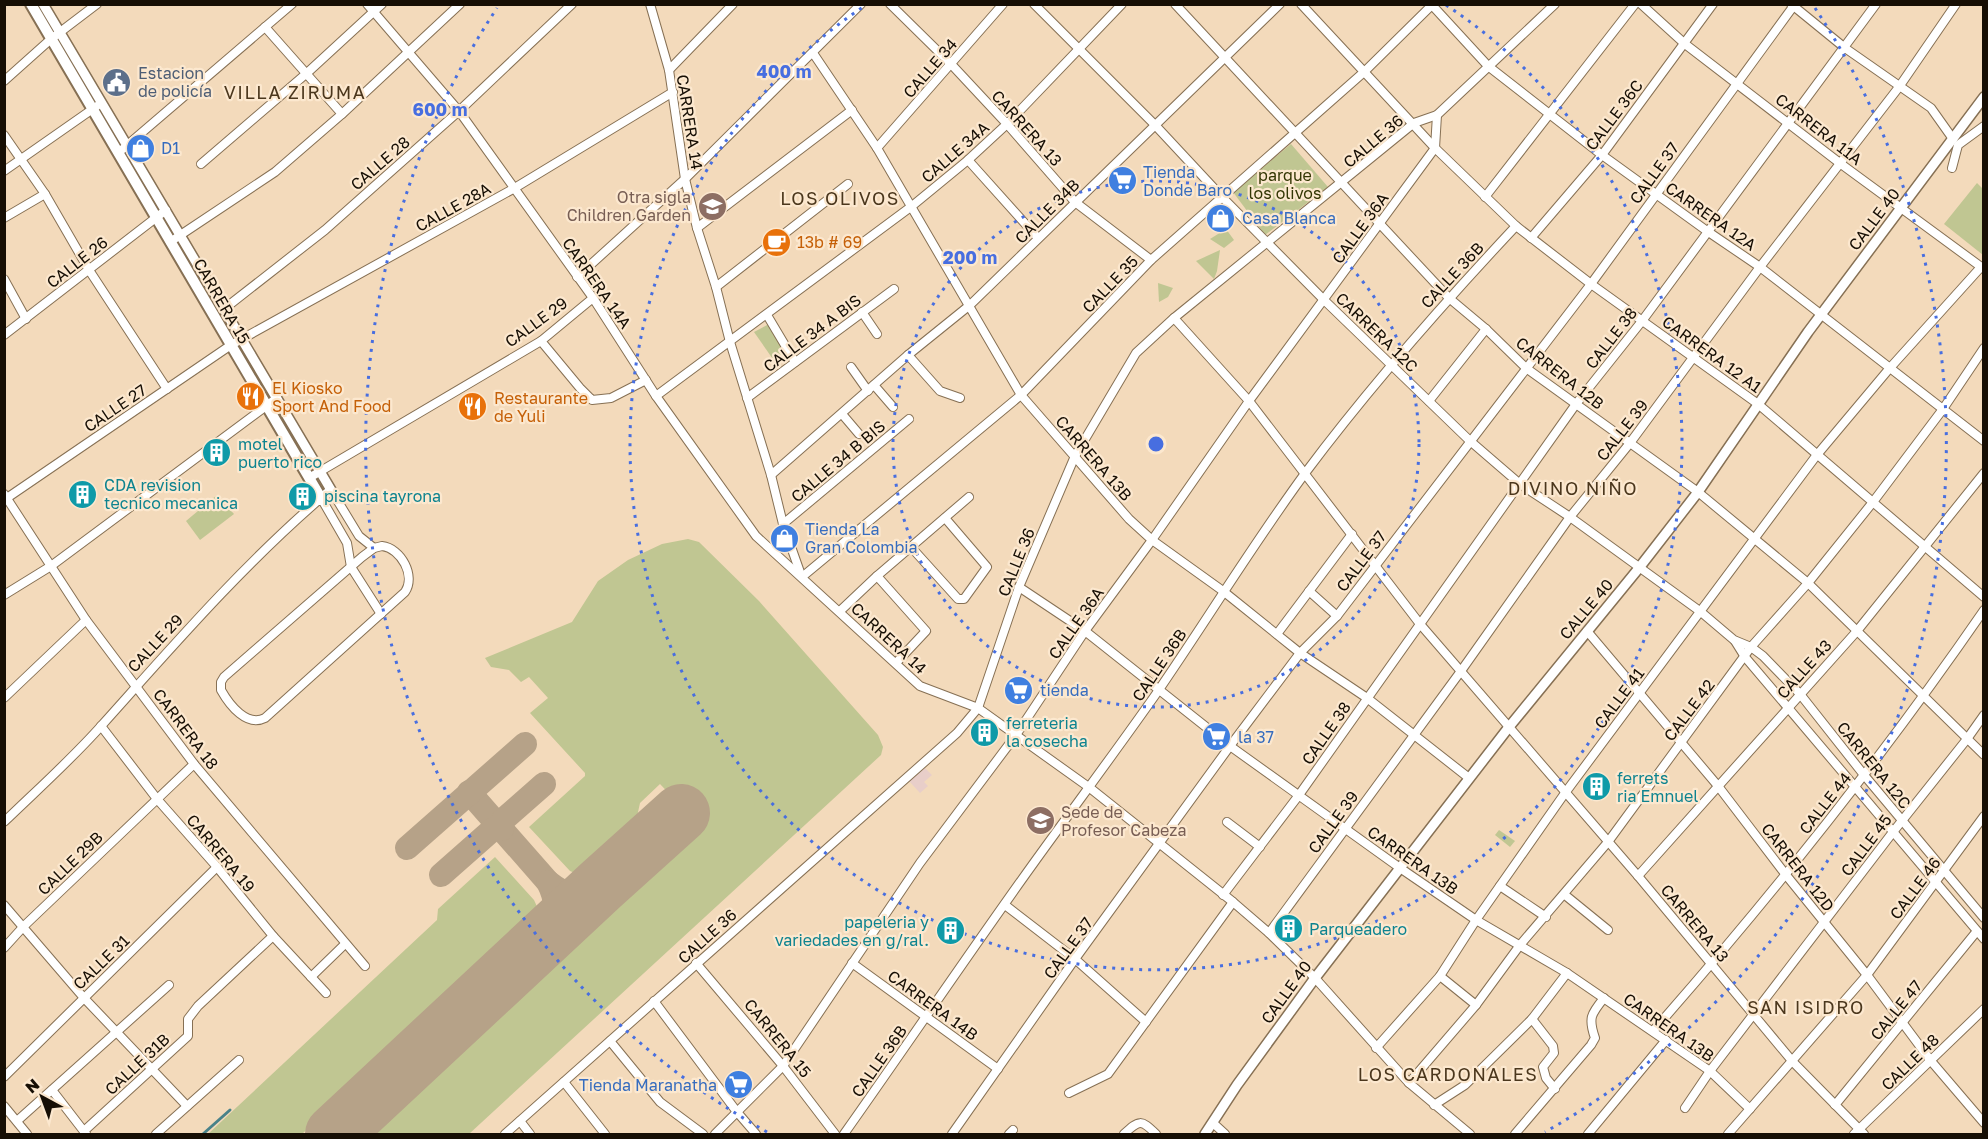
<svg xmlns="http://www.w3.org/2000/svg" width="1988" height="1139" viewBox="0 0 1988 1139" font-family="'Golos Text',sans-serif">
<style>
.education{fill:#e8cec9}
.green{fill:#c0c692}
.lines{fill:none;stroke-linecap:round;stroke-linejoin:round}
.stream{stroke:#498289;stroke-width:3}
.taxiway{stroke:#b6a288;stroke-width:24}
.runway{stroke:#b6a288;stroke-width:58}
.minor-casing{stroke:#867054;stroke-width:10}
.tertiary-casing{stroke:#867054;stroke-width:12}
.secondary-casing{stroke:#867054;stroke-width:14}
.minor{stroke:#fff;stroke-width:8}
.tertiary{stroke:#fff;stroke-width:9}
.secondary{stroke:#fff;stroke-width:10}
.ring{fill:none;stroke:#476ee0;stroke-width:3;stroke-dasharray:3 6}
.labels{text-anchor:middle;stroke-width:4.5;stroke-linejoin:round;paint-order:stroke}
.street-label{font-size:16px;fill:#160e04;stroke:#fce8cf}
.service-label{font-size:16px;fill:#4e5e75;stroke:#fce8cf;text-anchor:start}
.shop-label{font-size:16px;fill:#366cbe;stroke:#fce8cf;text-anchor:start}
.park-label{font-size:16px;fill:#333704;stroke:#fce8cf}
.education-label{font-size:16px;fill:#785e54;stroke:#fce8cf;text-anchor:end}
.food-label{font-size:16px;fill:#c56008;stroke:#fce8cf;text-anchor:start}
.culture-label{font-size:16px;fill:#0d838f;stroke:#fce8cf;text-anchor:start}
.neighbourhood-label{font-size:18px;letter-spacing:1.5px;fill:#4b371d;stroke:#fce8cf}
.centre{fill:#476ee0;stroke:#fce8cf;stroke-width:3}
.ring-label{font-size:18px;text-anchor:middle;font-weight:bold;fill:#476ee0;stroke:#fce8cf;stroke-width:4.5;stroke-linejoin:round;paint-order:stroke}
</style>
<rect width="100%" height="100%" fill="#f3dabb"/>
<path class="education" d="M925,768L932,775L924,782L928,786L920,793L909,781Z"/>
<g class="green">
<path d="M1291,144L1328,187L1265,235L1233,192Z"/>
<path d="M1977,183L1983,189V255L1944,224Z"/>
<path d="M1226,229L1234,240L1224,248L1210,239Z"/>
<path d="M1220,250L1217,271L1214,279L1196,261Z"/>
<path d="M1158,283L1173,288L1168,297L1159,302Z"/>
<path d="M769,324L791,356L777,365L754,332Z"/>
<path d="M217,495L234,514L200,540L186,521Z"/>
<path d="M688,539L699,542L759,601L878,735L883,747L881,755L469,1134H360L697,823L660,784L640,803L635,826L585,872L577,874L570,871L529,827L585,776V773L530,713L548,698L529,677L521,682L509,670L491,667L485,658L572,622L598,581L628,560L662,544Z"/>
<path d="M1499,830L1515,841L1510,847L1495,835Z"/>
<path d="M495,857L534,900C538,908 539,912 535,920L302,1134H208L437,920L438,909Z"/>
</g>
<g class="lines">
<path class="stream" d="M203,1134L230,1110"/>
<g class="taxiway">
<path d="M469,792L548,882C557,900 558,914 550,933"/>
<path d="M407,848L525,744"/>
<path d="M441,875L492,830L496,828L502,829L503,820L544,784"/>
<path d="M548,882C570,899 578,899 601,885"/>
</g>
<path class="runway" d="M334,1134L601,885L681,813"/>
<defs>
<g id="minor">
<path d="M367,4L459,111L593,298L656,396L756,536L920,686L978,708L1090,788L1233,902L1269,933L1315,978L1409,1083L1470,1134"/>
<path d="M650,4L669,70L685,179L697,228L716,287L730,342L771,475L783,524L801,575"/>
<path d="M890,4L951,64L1007,124L1075,202L1151,260"/>
<path d="M1034,4L1155,125L1223,198L1324,300L1469,440L1520,484L1570,517L1701,612L1734,640L1751,647L1763,656L1800,694L1864,775L1984,918"/>
<path d="M1175,4L1449,298L1486,329L1526,368L1698,492L1808,583L1984,755"/>
<path d="M1301,4L1435,148L1516,226L1591,284L1758,404L1984,597"/>
<path d="M1431,4L1488,66L1602,155L1707,231L1760,267L1984,441"/>
<path d="M1641,4L1685,44L1841,164L1984,269"/>
<path d="M1791,4L1845,48L1931,108L1953,139"/>
<path d="M265,27L342,114"/>
<path d="M813,53L877,148L1021,395L1129,519L1152,540L1223,591L1300,653L1367,698L1469,778"/>
<path d="M669,70L733,4"/>
<path d="M4,81L51,39L97,4"/>
<path d="M4,135L45,194L89,270L167,389"/>
<path d="M877,148L1003,4"/>
<path d="M118,153L292,4"/>
<path d="M968,160L1038,238"/>
<path d="M201,164L307,73L382,4"/>
<path d="M1952,168L1958,145L1984,126"/>
<path d="M4,171L97,106"/>
<path d="M1485,197L1635,4"/>
<path d="M4,218L45,194"/>
<path d="M697,228L852,110"/>
<path d="M1531,238L1602,155L1713,4"/>
<path d="M170,242L275,172L342,114L460,4"/>
<path d="M577,277L685,179L861,4"/>
<path d="M4,279L26,319"/>
<path d="M716,287L848,184"/>
<path d="M224,309L325,230L459,111L572,4"/>
<path d="M862,312L877,334"/>
<path d="M767,315L795,362"/>
<path d="M1174,318L1249,401L1420,624L1638,876L1793,1062L1864,1134"/>
<path d="M4,335L166,210"/>
<path d="M541,341L580,388L592,400L611,398L646,380"/>
<path d="M908,355L940,391L960,398"/>
<path d="M851,367L868,391"/>
<path d="M874,385L893,407"/>
<path d="M656,396L912,206L968,160L1007,124L1122,4"/>
<path d="M747,398L894,289"/>
<path d="M1429,401L1486,329"/>
<path d="M842,414L859,434"/>
<path d="M771,475L908,355L970,305L1280,4"/>
<path d="M309,478L541,341L593,298"/>
<path d="M331,490L359,536L374,548"/>
<path d="M4,494L86,620L194,764L365,966"/>
<path d="M4,500L231,345L513,189L673,92"/>
<path d="M783,524L909,419"/>
<path d="M382,546C401,548 416,576 405,592L265,718C247,727 230,706 221,690V682L224,677L362,557L374,548Z"/>
<path d="M911,547L958,599H964L987,567L945,518"/>
<path d="M877,576L926,631L896,663"/>
<path d="M802,577L1021,395L1151,260L1364,72L1433,4"/>
<path d="M1019,587L1085,631L1230,746L1400,868L1476,920L1567,973L1710,1071L1750,1109"/>
<path d="M1309,591L1337,616"/>
<path d="M4,595L51,566L277,398"/>
<path d="M840,611L877,576L969,497"/>
<path d="M1587,631L1718,786L1786,875L1867,975L1931,1061L1984,1123"/>
<path d="M1277,634L1352,534"/>
<path d="M1735,641L1745,657L1984,939"/>
<path d="M4,698L86,620"/>
<path d="M101,726L157,799L217,867L273,936L326,993"/>
<path d="M4,822C37,790 72,759 102,725C172,647 241,567 321,498L347,543L351,567L381,614"/>
<path d="M1227,822L1260,847"/>
<path d="M1638,876L1857,631L1984,473"/>
<path d="M1500,886L1546,917"/>
<path d="M1223,895L1299,795L1576,404L1642,321L1876,4"/>
<path d="M1565,895L1608,930"/>
<path d="M4,905L84,998L187,1106"/>
<path d="M1005,905L1075,959L1146,1022"/>
<path d="M1269,933L1461,671L1570,517L1630,443L1760,267L1899,87L1956,4"/>
<path d="M4,948L24,926L194,764"/>
<path d="M696,963L783,1066L835,1134"/>
<path d="M852,963L998,1069"/>
<path d="M1440,976L1476,1005"/>
<path d="M311,977L345,944"/>
<path d="M654,1001L737,1112L756,1134"/>
<path d="M1532,1019L1553,1046L1554,1053L1543,1067L1546,1078L1555,1089"/>
<path d="M1653,1031C1771,897 1882,758 1984,610"/>
<path d="M610,1041L660,1102L703,1134"/>
<path d="M1376,1048L1440,976L1476,920L1565,793L1816,456L1889,369L1981,267"/>
<path d="M4,1077L217,867"/>
<path d="M564,1082L605,1134"/>
<path d="M1409,1083L1476,1005L1520,945L1608,842L1751,647L1808,583L1873,502L1943,409L1984,348"/>
<path d="M52,1090L86,1134"/>
<path d="M1069,1093L1108,1074L1233,902"/>
<path d="M1434,1105L1465,1085L1532,1019L1567,973"/>
<path d="M1835,1105L1977,931"/>
<path d="M4,1106L27,1134"/>
<path d="M1685,1108L1710,1071L1893,832L1967,739L1984,715"/>
<path d="M17,1121L169,985"/>
<path d="M520,1121L530,1134"/>
<path d="M1213,1123L1225,1134"/>
<path d="M84,1131L188,1036V1019L198,1006L273,936"/>
<path d="M156,1134L239,1060"/>
<path d="M505,1134L957,733L978,708L1019,587L1075,456L1136,353L1174,318L1414,123L1437,115L1555,4"/>
<path d="M715,1134L783,1066L920,863L1016,735L1085,631L1152,540L1249,401L1435,148L1437,115"/>
<path d="M844,1134C907,1045 969,953 1033,864C1074,807 1116,751 1156,694C1207,620 1253,544 1306,472C1371,385 1442,305 1516,226"/>
<path d="M952,1134L1075,959L1230,746L1300,653L1337,616L1591,284L1795,4"/>
<path d="M1009,1134L1013,1130"/>
<path d="M1124,1134C1139,1120 1141,1119 1156,1134"/>
<path d="M1515,1134L1591,1045L1595,1038C1588,1018 1591,1014 1604,998"/>
<path d="M1588,1134L1666,1040"/>
<path d="M1728,1134L1867,975L1984,816"/>
<path d="M1854,1134L1984,1009"/>
</g>
<g id="tertiary">
<path d="M43,4L331,490L321,498"/>
<path d="M1205,1134L1237,1085L1315,978L1509,727L1639,568L1698,492L1808,332L1984,97"/>
</g>
<path id="secondary" d="M31,4L321,498"/>
</defs>
<use href="#minor" class="minor-casing"/>
<use href="#tertiary" class="tertiary-casing"/>
<use href="#secondary" class="secondary-casing"/>
<use href="#minor" class="minor"/>
<use href="#tertiary" class="tertiary"/>
<use href="#secondary" class="secondary"/>
</g>
<g class="ring">
<circle cx="1156" cy="444" r="263"/>
<path d="M1446 5A526 526 0 1 1 866 5"/>
<path d="M767 1132A790 790 0 0 1 497 8M1815 8A790 790 0 0 1 1545 1132"/>
</g>
<defs>
<symbol id="civic-disc" viewBox="-11 -11 22 22"><circle r="9.5" fill="#5c6f8a" stroke="#fce8cf"/><path d="M-.6-6.5H3V-4.5H.6V-3L4-1V1h2V6H-6V1h2V-1L-.6-3ZM-1.2 2.5V6h2.4V2.5Z" fill="#fff"/></symbol>
<symbol id="shop-disc" viewBox="-11 -11 22 22"><circle r="9.5" fill="#3f7fe0" stroke="#fce8cf"/><path d="M-5-2.5h2.3a2.7 3.5 0 0 1 5.4 0H5L5.5 6h-11ZM-1.5-2.5h3a1.5 2.3 0 0 0-3 0Z" fill="#fff"/></symbol>
<symbol id="supermarket-disc" viewBox="-11 -11 22 22"><circle r="9.5" fill="#3f7fe0" stroke="#fce8cf"/><path d="M-6-5.5h2.5l.6 2H6L4.5 2H-2.5L-4.4-4H-6ZM-1.5 3.2a1.3 1.3 0 1 0 .1 0ZM3 3.2a1.3 1.3 0 1 0 .1 0Z" fill="#fff"/></symbol>
<symbol id="school-disc" viewBox="-11 -11 22 22"><circle r="9.5" fill="#8d6e63" stroke="#fce8cf"/><path d="M0-5L7-2L0 1L-7-2ZM-4 1L0 2.5L4 1V4Q0 6-4 4Z" fill="#fff"/></symbol>
<symbol id="cafe-disc" viewBox="-11 -11 22 22"><circle r="9.5" fill="#e8710a" stroke="#fce8cf"/><path d="M-5.5-4.5H6V0H3Q3 3.5 0 3.5H-2.5Q-5.5 3.5-5.5 0ZM3-3.2v2h1.7v-2ZM-6 4.5H4V6H-6Z" fill="#fff"/></symbol>
<symbol id="restaurant-disc" viewBox="-11 -11 22 22"><circle r="9.5" fill="#e8710a" stroke="#fce8cf"/><path d="M-5-6h1v4h1v-4h1v4h1v-4h1v5L-1.5 .5V6h-2V.5L-5-1ZM5-6V6H3V1.5H1.5Q1.5-4 5-6Z" fill="#fff"/></symbol>
<symbol id="building-disc" viewBox="-11 -11 22 22"><circle r="9.5" fill="#0f9aa8" stroke="#fce8cf"/><path d="M-4-6H4V6H1V3H-1V6H-4ZM-2.5-4.3h1.7v1.8h-1.7ZM.8-4.3h1.7v1.8H.8ZM-2.5-1h1.7V.8h-1.7ZM.8-1h1.7V.8H.8Z" fill="#fff"/></symbol>
</defs>
<g fill-rule="evenodd">
<use href="#civic-disc" x="100" y="66" width="33" height="33"/>
<use href="#shop-disc" x="124" y="132" width="33" height="33"/>
<use href="#supermarket-disc" x="1106" y="164" width="33" height="33"/>
<use href="#school-disc" x="696" y="190" width="33" height="33"/>
<use href="#shop-disc" x="1204" y="202" width="33" height="33"/>
<use href="#cafe-disc" x="760" y="226" width="33" height="33"/>
<use href="#restaurant-disc" x="234" y="380" width="33" height="33"/>
<use href="#restaurant-disc" x="456" y="390" width="33" height="33"/>
<use href="#building-disc" x="200" y="436" width="33" height="33"/>
<use href="#building-disc" x="66" y="478" width="33" height="33"/>
<use href="#building-disc" x="286" y="480" width="33" height="33"/>
<use href="#shop-disc" x="768" y="522" width="33" height="33"/>
<use href="#supermarket-disc" x="1002" y="674" width="33" height="33"/>
<use href="#building-disc" x="968" y="716" width="33" height="33"/>
<use href="#supermarket-disc" x="1200" y="720" width="33" height="33"/>
<use href="#building-disc" x="1580" y="770" width="33" height="33"/>
<use href="#school-disc" x="1024" y="804" width="33" height="33"/>
<use href="#building-disc" x="1272" y="912" width="33" height="33"/>
<use href="#building-disc" x="934" y="914" width="33" height="33"/>
<use href="#supermarket-disc" x="722" y="1068" width="33" height="33"/>
</g>
<g class="labels">
<g class="street-label">
<text transform="translate(930 68) rotate(-49)" y="6">CALLE 34</text>
<text transform="translate(1614 115) rotate(-53)" y="6">CALLE 36C</text>
<text transform="translate(690 122) rotate(81)" y="6">CARRERA 14</text>
<text transform="translate(1027 128) rotate(48)" y="6">CARRERA 13</text>
<text transform="translate(1819 129) rotate(38)" y="6">CARRERA 11A</text>
<text transform="translate(1373 141) rotate(-40)" y="6">CALLE 36</text>
<text transform="translate(955 152) rotate(-41)" y="6">CALLE 34A</text>
<text transform="translate(380 163) rotate(-41)" y="6">CALLE 28</text>
<text transform="translate(1654 173) rotate(-54)" y="6">CALLE 37</text>
<text transform="translate(453 207) rotate(-29)" y="6">CALLE 28A</text>
<text transform="translate(1047 211) rotate(-45)" y="6">CALLE 34B</text>
<text transform="translate(1711 216) rotate(35)" y="6">CARRERA 12A</text>
<text transform="translate(1874 219) rotate(-53)" y="6">CALLE 40</text>
<text transform="translate(1360 228) rotate(-54)" y="6">CALLE 36A</text>
<text transform="translate(77 262) rotate(-38)" y="6">CALLE 26</text>
<text transform="translate(1452 275) rotate(-47)" y="6">CALLE 36B</text>
<text transform="translate(597 283) rotate(55)" y="6">CARRERA 14A</text>
<text transform="translate(1110 284) rotate(-46)" y="6">CALLE 35</text>
<text transform="translate(222 301) rotate(60)" y="6">CARRERA 15</text>
<text transform="translate(536 322) rotate(-36)" y="6">CALLE 29</text>
<text transform="translate(1377 332) rotate(44)" y="6">CARRERA 12C</text>
<text transform="translate(812 333) rotate(-37)" y="6">CALLE 34 A BIS</text>
<text transform="translate(1611 338) rotate(-52)" y="6">CALLE 38</text>
<text transform="translate(1712 354) rotate(36)" y="6">CARRERA 12 A1</text>
<text transform="translate(1560 373) rotate(38)" y="6">CARRERA 12B</text>
<text transform="translate(115 408) rotate(-34)" y="6">CALLE 27</text>
<text transform="translate(1622 430) rotate(-52)" y="6">CALLE 39</text>
<text transform="translate(1094 458) rotate(49)" y="6">CARRERA 13B</text>
<text transform="translate(838 461) rotate(-40)" y="6">CALLE 34 B BIS</text>
<text transform="translate(1361 561) rotate(-53)" y="6">CALLE 37</text>
<text transform="translate(1016 562) rotate(-68)" y="6">CALLE 36</text>
<text transform="translate(1586 609) rotate(-50)" y="6">CALLE 40</text>
<text transform="translate(1076 623) rotate(-55)" y="6">CALLE 36A</text>
<text transform="translate(889 638) rotate(43)" y="6">CARRERA 14</text>
<text transform="translate(155 643) rotate(-47)" y="6">CALLE 29</text>
<text transform="translate(1159 665) rotate(-56)" y="6">CALLE 36B</text>
<text transform="translate(1804 669) rotate(-48)" y="6">CALLE 43</text>
<text transform="translate(1619 698) rotate(-53)" y="6">CALLE 41</text>
<text transform="translate(1689 710) rotate(-53)" y="6">CALLE 42</text>
<text transform="translate(186 729) rotate(53)" y="6">CARRERA 18</text>
<text transform="translate(1326 733) rotate(-55)" y="6">CALLE 38</text>
<text transform="translate(1874 765) rotate(51)" y="6">CARRERA 12C</text>
<text transform="translate(1825 803) rotate(-52)" y="6">CALLE 44</text>
<text transform="translate(1333 822) rotate(-54)" y="6">CALLE 39</text>
<text transform="translate(1866 845) rotate(-53)" y="6">CALLE 45</text>
<text transform="translate(221 853) rotate(50)" y="6">CARRERA 19</text>
<text transform="translate(1413 860) rotate(35)" y="6">CARRERA 13B</text>
<text transform="translate(70 863) rotate(-44)" y="6">CALLE 29B</text>
<text transform="translate(1798 867) rotate(52)" y="6">CARRERA 12D</text>
<text transform="translate(1915 888) rotate(-53)" y="6">CALLE 46</text>
<text transform="translate(1695 923) rotate(50)" y="6">CARRERA 13</text>
<text transform="translate(707 936) rotate(-42)" y="6">CALLE 36</text>
<text transform="translate(1068 948) rotate(-54)" y="6">CALLE 37</text>
<text transform="translate(101 962) rotate(-44)" y="6">CALLE 31</text>
<text transform="translate(1286 992) rotate(-54)" y="6">CALLE 40</text>
<text transform="translate(933 1005) rotate(36)" y="6">CARRERA 14B</text>
<text transform="translate(1896 1010) rotate(-51)" y="6">CALLE 47</text>
<text transform="translate(1669 1027) rotate(35)" y="6">CARRERA 13B</text>
<text transform="translate(778 1038) rotate(51)" y="6">CARRERA 15</text>
<text transform="translate(879 1061) rotate(-55)" y="6">CALLE 36B</text>
<text transform="translate(1910 1062) rotate(-44)" y="6">CALLE 48</text>
<text transform="translate(137 1064) rotate(-43)" y="6">CALLE 31B</text>
</g>
<g class="service-label">
<text x="138" y="79">Estacion<tspan x="138" dy="18">de policía</tspan></text>
</g>
<g class="shop-label">
<text x="161" y="154">D1</text>
<text x="1143" y="178">Tienda<tspan x="1143" dy="18">Donde Baro</tspan></text>
<text x="1242" y="224">Casa Blanca</text>
<text x="805" y="535">Tienda La<tspan x="805" dy="18">Gran Colombia</tspan></text>
<text x="1040" y="696">tienda</text>
<text x="1238" y="743">la 37</text>
<text x="717" y="1091" text-anchor="end">Tienda Maranatha</text>
</g>
<g class="park-label">
<text x="1285" y="181">parque<tspan x="1285" dy="18">los olivos</tspan></text>
</g>
<g class="education-label">
<text x="691" y="203">Otra sigla<tspan x="691" dy="18">Children Garden</tspan></text>
<text x="1061" y="818" text-anchor="start">Sede de<tspan x="1061" dy="18">Profesor Cabeza</tspan></text>
</g>
<g class="food-label">
<text x="797" y="248">13b # 69</text>
<text x="272" y="394">El Kiosko<tspan x="272" dy="18">Sport And Food</tspan></text>
<text x="494" y="404">Restaurante<tspan x="494" dy="18">de Yuli</tspan></text>
</g>
<g class="culture-label">
<text x="238" y="450">motel<tspan x="238" dy="18">puerto rico</tspan></text>
<text x="104" y="491">CDA revision<tspan x="104" dy="18">tecnico mecanica</tspan></text>
<text x="324" y="502">piscina tayrona</text>
<text x="1006" y="729">ferreteria<tspan x="1006" dy="18">la cosecha</tspan></text>
<text x="1617" y="784">ferrets<tspan x="1617" dy="18">ria Emnuel</tspan></text>
<text x="929" y="928" text-anchor="end">papeleria y<tspan x="929" dy="18">variedades en g/ral.</tspan></text>
<text x="1309" y="935">Parqueadero</text>
</g>
<g class="neighbourhood-label">
<text x="295" y="99">VILLA ZIRUMA</text>
<text x="840" y="205">LOS OLIVOS</text>
<text x="1573" y="495">DIVINO NIÑO</text>
<text x="1806" y="1014">SAN ISIDRO</text>
<text x="1448" y="1081">LOS CARDONALES</text>
</g>
</g>
<circle cx="1156" cy="444" r="9" class="centre"/>
<g class="ring-label">
<text x="784" y="78">400 m</text>
<text x="440" y="116">600 m</text>
<text x="970" y="264">200 m</text>
</g>
<rect width="1988" height="1139" fill="none" stroke="#160e04" stroke-width="12"/>
<g transform="translate(42 1097) rotate(319)" stroke="#fce8cf" stroke-width="4.5" paint-order="stroke">
<path d="M0-4.5L10 22L0 15L-10 22Z" fill="#160e04"/>
<text y="-9" font-size="16" font-weight="bold" text-anchor="middle" fill="#160e04">N</text>
</g>
</svg>
